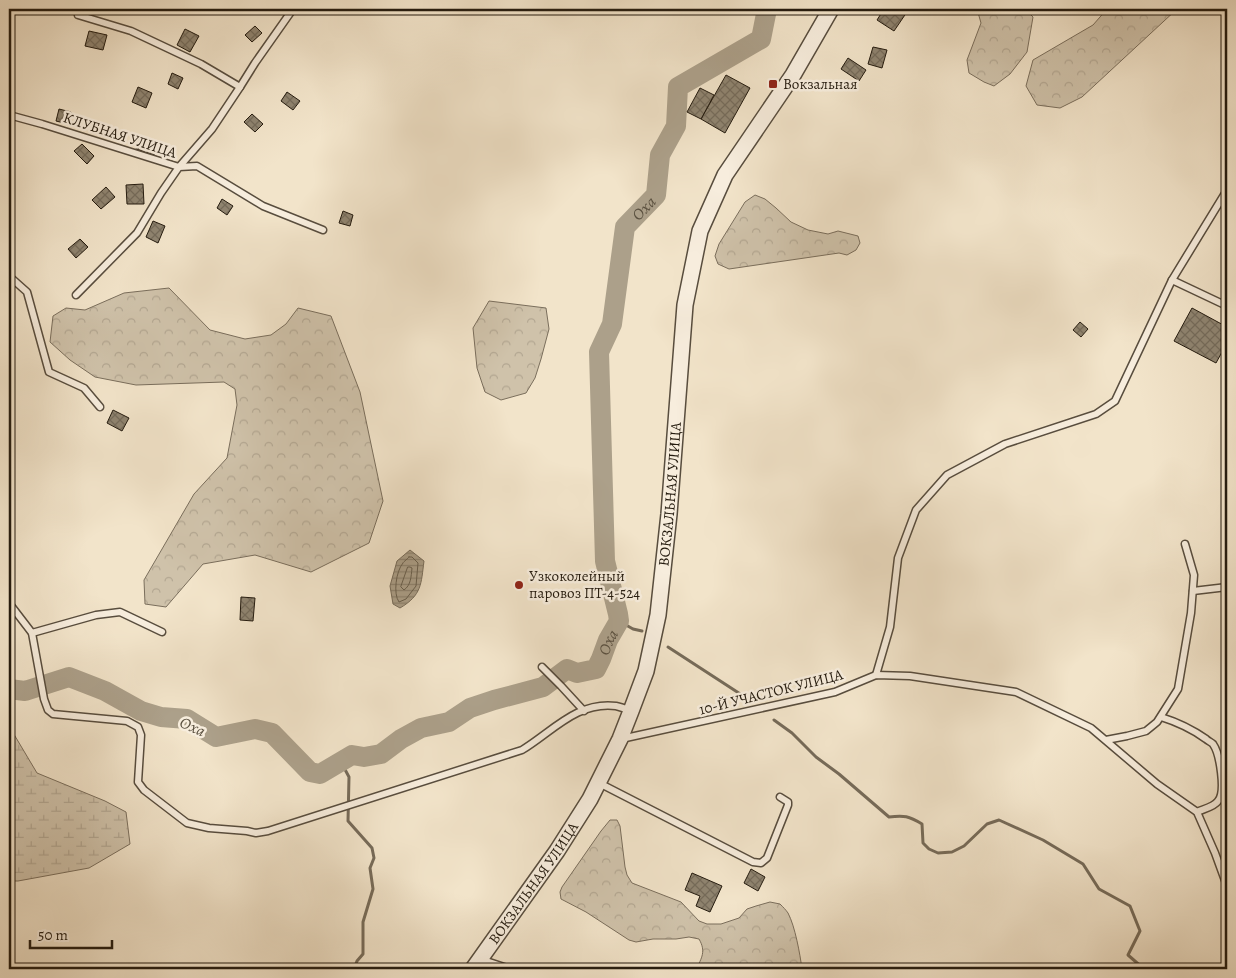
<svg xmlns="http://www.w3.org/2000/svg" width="1236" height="978" viewBox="0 0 1236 978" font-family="Alegreya,serif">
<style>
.forest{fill:url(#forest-crowns);stroke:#7a6e5c}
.wetland{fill:url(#wetland-marsh);stroke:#7a6e5c}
.water{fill:url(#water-rules);stroke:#766b59}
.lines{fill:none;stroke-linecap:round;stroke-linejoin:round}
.shore{stroke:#685e4c;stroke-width:1}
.stream{stroke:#766b59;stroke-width:3}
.river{stroke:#aca08a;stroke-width:20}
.building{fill:url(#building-cross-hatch);stroke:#241b0f}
.service-casing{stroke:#584d3e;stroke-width:9}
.tertiary-casing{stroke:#584d3e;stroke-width:18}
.service{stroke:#f7eddd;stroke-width:6}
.tertiary{stroke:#f7eddd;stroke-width:15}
.poi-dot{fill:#8f2418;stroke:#f7eddd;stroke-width:2}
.labels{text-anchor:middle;stroke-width:5;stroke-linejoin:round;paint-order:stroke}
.poi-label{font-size:15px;fill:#241b0f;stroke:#f7eddd;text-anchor:start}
.street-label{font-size:15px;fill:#241b0f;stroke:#f7eddd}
.water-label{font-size:16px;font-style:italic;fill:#5a5040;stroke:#f7eddd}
</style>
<defs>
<pattern id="forest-crowns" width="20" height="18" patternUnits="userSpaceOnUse" patternTransform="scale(1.25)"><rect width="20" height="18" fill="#cfc2aa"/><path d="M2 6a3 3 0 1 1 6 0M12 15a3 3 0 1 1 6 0" fill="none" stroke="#b2a691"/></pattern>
<pattern id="wetland-marsh" width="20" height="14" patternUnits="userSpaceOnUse" patternTransform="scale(1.25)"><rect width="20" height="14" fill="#cfc2aa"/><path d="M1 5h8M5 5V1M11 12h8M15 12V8" fill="none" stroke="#b2a691"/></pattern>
<pattern id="water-rules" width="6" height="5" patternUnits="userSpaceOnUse" patternTransform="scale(1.25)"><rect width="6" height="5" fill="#aca08a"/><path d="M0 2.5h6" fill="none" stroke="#8c826f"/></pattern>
<pattern id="building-cross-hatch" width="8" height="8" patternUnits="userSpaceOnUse" patternTransform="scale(1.25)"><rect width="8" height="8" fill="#8f8470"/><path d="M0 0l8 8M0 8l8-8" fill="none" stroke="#756b5a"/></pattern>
</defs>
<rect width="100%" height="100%" fill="#f2e4ca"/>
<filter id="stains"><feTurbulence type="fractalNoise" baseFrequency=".004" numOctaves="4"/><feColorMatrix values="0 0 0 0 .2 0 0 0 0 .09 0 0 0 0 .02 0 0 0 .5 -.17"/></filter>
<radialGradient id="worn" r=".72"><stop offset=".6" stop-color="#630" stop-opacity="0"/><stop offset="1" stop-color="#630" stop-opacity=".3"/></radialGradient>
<g class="forest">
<path d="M977,9H1025L1033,17L1027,52L1010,74L994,86L984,82L969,73L967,60L981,23Z"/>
<path d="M1107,9H1177L1082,97L1060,108L1037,105L1026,86L1033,60L1093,25Z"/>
<path d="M755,195L765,199L776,208L791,222L808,230L828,234L838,231L858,236L860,243L856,250L847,255L839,253L729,269L718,264L715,256L719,244L745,202Z"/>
<path d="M169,288L210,330L245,339L271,335L286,324L298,308L331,316L360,392L383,501L369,543L311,572L255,555L203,564L166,607L145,604L144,580L194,494L227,458L237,405L235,389L224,382L136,385L95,377L70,360L50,342L53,316L66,308L85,310L124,293Z"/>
<path d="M489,301L546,308L549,329L541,359L535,378L526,393L501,400L485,392L477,368L473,328Z"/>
<path d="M610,820H617L620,826L625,867L627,875L632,883L681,902L699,921L707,924H721L739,918L747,909L756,906L770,902L780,904C783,907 786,910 788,913C795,926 800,954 802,969H696C702,958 706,951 699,939L689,937L676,939H653L636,942L629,940L586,912L561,899L560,892L562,887L601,831Z"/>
</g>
<path class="wetland" d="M9,726L37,773L105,801L126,812L130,844L89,868L18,881H9Z"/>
<path class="water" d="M410,550L424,561C421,584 422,595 400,608L393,604L390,586L397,561Z"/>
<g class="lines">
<g class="shore">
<path d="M409,557H412L418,563L416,586L406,599L399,602C393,594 396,571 403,563C403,562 409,558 409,557Z"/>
<path d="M408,567H410L412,568C411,577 411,585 404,590L401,587Z"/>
</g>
<g class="stream">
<path d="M619,621L633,629L642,631"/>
<path d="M668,647L748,699"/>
<path d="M774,720L792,733L816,757L839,774L889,817C904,815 909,816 922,824L923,843L929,849L938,853L952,852L964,846L987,824L999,820L1043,840L1083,864L1099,889L1130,906L1140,931L1128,955L1144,969"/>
<path d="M341,762L349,777L348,821L372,848L374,858L370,868L373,889L363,922V954L357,961L354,969"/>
</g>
<path class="river" id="s1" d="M9,689L25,691L69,677L105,691L141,711L161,717L187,719L216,737L255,729L272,733L310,772L320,774L352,755L364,757L381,754L401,739L421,728L449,722L470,708L494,700L543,687L567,669L577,673L596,669L601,659L608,640L619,621L618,614L605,561L599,352L612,324L625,227L656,195L660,155L676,126L678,87L761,39L767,9"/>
</g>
<g class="building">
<path d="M884,9H909L894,31L877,20Z"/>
<path d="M255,26L262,33L252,42L245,35Z"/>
<path d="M185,29L199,36L190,52L177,45Z"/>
<path d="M89,31L107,35L103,50L85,46Z"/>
<path d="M873,47L887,50L882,68L868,64Z"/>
<path d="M848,58L866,70L859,81L841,69Z"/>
<path d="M172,73L183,78L178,89L168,84Z"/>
<path d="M726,75L750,88L725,133L701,119Z"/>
<path d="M138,87L152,93L146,108L132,102Z"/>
<path d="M700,88L714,95L701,119L687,112Z"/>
<path d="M287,92L300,101L293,110L281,101Z"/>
<path d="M59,109L71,112L68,124L56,121Z"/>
<path d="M252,114L263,124L255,132L244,122Z"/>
<path d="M139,138L158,144L154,155L136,149Z"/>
<path d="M82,144L94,156L87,164L74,151Z"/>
<path d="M143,184L144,204H127L126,185Z"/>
<path d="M106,187L115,197L101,209L92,200Z"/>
<path d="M222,199L233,206L227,215L217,208Z"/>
<path d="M343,211L353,215L350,226L339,223Z"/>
<path d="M153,221L165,226L158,243L146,237Z"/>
<path d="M80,239L88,247L76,258L68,249Z"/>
<path d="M1192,308L1227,327V355L1222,352L1216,363L1174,341Z"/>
<path d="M1080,322L1088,329L1081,337L1073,330Z"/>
<path d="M113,410L129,418L122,431L107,423Z"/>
<path d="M241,597L255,598L253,621L240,620Z"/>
<path d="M751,869L765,877L758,891L744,883Z"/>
<path d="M692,873L722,886L710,912L696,906L700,896L685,890Z"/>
</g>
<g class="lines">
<defs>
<g id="service">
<path d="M78,15L131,31L201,64L240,87"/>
<path d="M9,115L42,124L179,167L212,129L240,87L255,63L293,9"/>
<path d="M9,276L27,292L49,372L84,388L100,407"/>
<path d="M1172,280L1227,190"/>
<path d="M76,295L137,233L161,193L179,167L197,166L263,206L323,230"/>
<path d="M1193,591L1227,587"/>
<path d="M9,603L32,633L44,699L48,710L53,714L127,721L138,727L141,735L138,782L144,790L187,823L209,828L247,831L256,833L268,831L522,750C552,732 577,701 616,706C621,707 626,709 631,711"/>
<path d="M32,633L96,615L120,612L162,632"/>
<path d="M542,667L561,686L584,711"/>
<path d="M876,675L890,627L898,558L916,510L947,475L1005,444L1096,414L1115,401L1172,280L1227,306"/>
<path d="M1161,717C1177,722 1192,729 1206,739C1208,741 1211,742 1213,744C1220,754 1226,792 1218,801C1214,807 1203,809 1197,812"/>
<path d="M621,739L835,692L876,675L910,676L1016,692L1091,728L1157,784L1197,812L1215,853L1227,886"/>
<path d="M1106,740L1127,736L1146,731L1157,722L1178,689L1191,613L1194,575L1185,544"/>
<path d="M599,783L753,862L761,863L767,858L788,805V802L780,797"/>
<path d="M480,959L510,969"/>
</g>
<g id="tertiary">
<path id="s2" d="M473,969L557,851L590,799L620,739L631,711L646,671L658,615L669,514L685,305L700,231L725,175L793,75L831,9"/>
</g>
</defs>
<use href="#service" class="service-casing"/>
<use href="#tertiary" class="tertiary-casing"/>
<use href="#service" class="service"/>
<use href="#tertiary" class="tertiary"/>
</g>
<g class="poi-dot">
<rect x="768" y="79" width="10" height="10" rx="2.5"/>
<circle cx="519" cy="585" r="5"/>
</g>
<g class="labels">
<g class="poi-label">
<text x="783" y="89">Вокзальная</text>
<text x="529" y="581">Узкоколейный<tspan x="529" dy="17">паровоз ПТ-4-524</tspan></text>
</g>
<g class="street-label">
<text transform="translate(120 135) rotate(18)" y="5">КЛУБНАЯ УЛИЦА</text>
<text dy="5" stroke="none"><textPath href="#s2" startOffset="525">ВОКЗАЛЬНАЯ УЛИЦА</textPath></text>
<text transform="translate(771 692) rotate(-14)" y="5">10-Й УЧАСТОК УЛИЦА</text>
<text dy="5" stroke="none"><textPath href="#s2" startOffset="105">ВОКЗАЛЬНАЯ УЛИЦА</textPath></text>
</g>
<g class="water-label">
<text dy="6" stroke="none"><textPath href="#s1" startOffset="1129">Оха</textPath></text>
<text dy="6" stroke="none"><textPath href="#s1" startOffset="679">Оха</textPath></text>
<text transform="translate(193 726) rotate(25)" y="6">Оха</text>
</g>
</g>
<rect width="1236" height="978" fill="none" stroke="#f2e4ca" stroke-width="30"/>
<rect x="10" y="10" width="1216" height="958" fill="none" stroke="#241b0f" stroke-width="2.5"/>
<rect x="15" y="15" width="1206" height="948" fill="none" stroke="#241b0f"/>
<path d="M30 940v8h82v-8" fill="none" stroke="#241b0f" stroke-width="2.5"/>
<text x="38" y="940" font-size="15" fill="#241b0f" stroke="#f7eddd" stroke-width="4" paint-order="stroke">50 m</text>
<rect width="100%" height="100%" filter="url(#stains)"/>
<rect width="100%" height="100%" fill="url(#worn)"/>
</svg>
